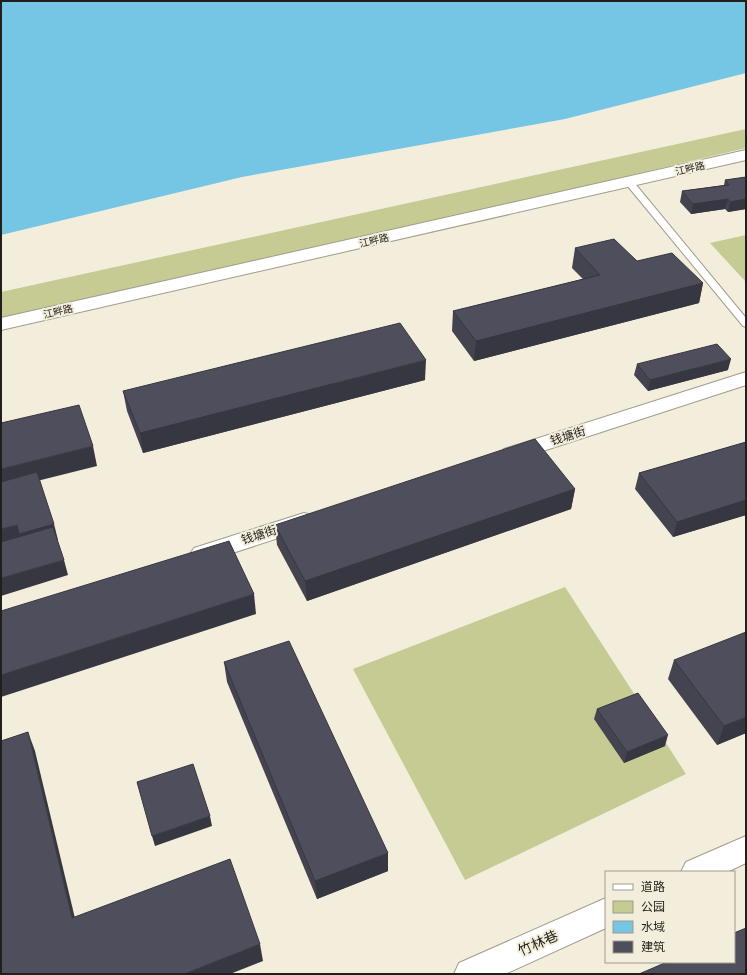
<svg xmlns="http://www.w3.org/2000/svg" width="747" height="975" viewBox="0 0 747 975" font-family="'Times New Roman','Noto Sans SC',serif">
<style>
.green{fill:#c5cb93}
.water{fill:#74c6e4}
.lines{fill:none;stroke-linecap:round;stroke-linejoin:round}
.lane-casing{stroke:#a19c8b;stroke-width:2}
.secondary-casing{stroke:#a19c8b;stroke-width:2}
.lane{fill:#fff;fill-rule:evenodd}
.secondary{fill:#fff;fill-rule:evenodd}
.wall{fill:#444350}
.shaded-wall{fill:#373741}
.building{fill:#4f4e5d;stroke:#373741}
.labels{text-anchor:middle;stroke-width:4;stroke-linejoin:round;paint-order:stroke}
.far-street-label{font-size:10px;fill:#211f19;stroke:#f3eddc}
.street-label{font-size:12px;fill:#211f19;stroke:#f3eddc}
.near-street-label{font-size:14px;fill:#211f19;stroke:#f3eddc}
</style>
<rect width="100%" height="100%" fill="#f3eddc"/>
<g class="green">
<path d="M746,129V148L1,324V292Z"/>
<path d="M746,235V282L710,243Z"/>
<path d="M565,587L686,774L465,880L353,669Z"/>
</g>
<path class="water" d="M1,1H746V73L565,119L242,177L1,235Z"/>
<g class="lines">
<defs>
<path id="lane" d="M626,180H632L746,318V327L743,326L626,184Z"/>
<g id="secondary">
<path d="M746,150V160L1,330V318Z"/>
<path d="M746,372V385L512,461L504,459L501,454L504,449Z"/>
<path d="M304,513L312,515L315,521L312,527L202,563L194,560L190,554L194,548Z"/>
<path d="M746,836V863L727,872H681L686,862Z"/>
<path d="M606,898V928L505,974H454L459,963Z"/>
</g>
</defs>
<use href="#lane" class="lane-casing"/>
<use href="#secondary" class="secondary-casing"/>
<use href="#lane" class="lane"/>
<use href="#secondary" class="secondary"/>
</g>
<g class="wall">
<path d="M746,177V209L728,212L725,209L691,214L680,202L682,191L724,185L725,180Z"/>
<path d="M575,248L637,261L703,283L699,303L474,361L452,331L453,311L583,279L572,268Z"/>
<path d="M637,364L728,370L648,391L634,375Z"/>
<path d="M425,380L143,453L127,411L123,391Z"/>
<path d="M746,442V515L673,537L635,489L639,473Z"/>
<path d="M575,489L571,509L307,601L277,545L275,525Z"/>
<path d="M674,660L746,733L717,745L668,679Z"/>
<path d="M224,662L388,871L317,899L227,682Z"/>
<path d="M597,709L665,746L624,763L594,719Z"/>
</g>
<g class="shaded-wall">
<path d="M728,199L725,209L691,214L693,204Z"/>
<path d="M746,199V209L728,212L730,202Z"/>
<path d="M703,283L699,303L474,361L476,341Z"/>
<path d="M731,359L728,370L648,391L650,380Z"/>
<path d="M426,360L425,380L143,453L140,433Z"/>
<path d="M93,446L97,466L1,490V469Z"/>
<path d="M575,489L571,509L307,601L305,581Z"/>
<path d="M746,500V515L673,537L677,522Z"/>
<path d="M54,524L58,540L24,550L1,546V529L17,525Z"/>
<path d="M64,560L68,575L1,596V578Z"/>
<path d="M254,594L256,614L1,697V675Z"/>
<path d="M746,717V733L717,745L724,726Z"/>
<path d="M28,732L35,751L79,935L72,918Z"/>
<path d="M668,735L665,746L624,763L627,752Z"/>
<path d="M210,816L212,826L155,846L152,836Z"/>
<path d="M388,853V871L317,899L315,881Z"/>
<path d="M260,944L263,961L230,974H184Z"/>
</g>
<g class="building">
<path d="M746,177V199L730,202L728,199L693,204L682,191L729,185L725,180Z"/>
<path d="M614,239L637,261L672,253L703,283L476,341L453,311L600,275L575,248Z"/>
<path d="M400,323L426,360L140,433L123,391Z"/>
<path d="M717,344L731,359L650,380L637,364Z"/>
<path d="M79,405L93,446L1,469V423Z"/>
<path d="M535,439L575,489L305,581L275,525Z"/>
<path d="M746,442V500L677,522L639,473Z"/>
<path d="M37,472L54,524L19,534L17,525L1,529V482Z"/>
<path d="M53,527L64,560L1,578V542Z"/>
<path d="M229,541L254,594L1,675V611Z"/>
<path d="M746,632V717L724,726L674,660Z"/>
<path d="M289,641L388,853L315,881L224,662Z"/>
<path d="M638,693L668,735L627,752L597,709Z"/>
<path d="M28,732L72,918L230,859L260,944L184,974H1V741Z"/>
<path d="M193,764L210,816L152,836L137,782Z"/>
<path d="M746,928V974H639L667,962H734V933Z"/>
</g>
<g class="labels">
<g class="far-street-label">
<text transform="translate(690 168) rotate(-13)" y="4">江畔路</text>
<text transform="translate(374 240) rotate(-13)" y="4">江畔路</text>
<text transform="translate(58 311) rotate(-13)" y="4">江畔路</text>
</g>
<g class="street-label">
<text transform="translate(568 436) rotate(-18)" y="4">钱塘街</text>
<text transform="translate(259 535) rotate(-18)" y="4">钱塘街</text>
</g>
<g class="near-street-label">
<text transform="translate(538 943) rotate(-24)" y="5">竹林巷</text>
</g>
</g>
<rect width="747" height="975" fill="none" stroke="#211f19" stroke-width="4"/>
<rect x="605" y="871" width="130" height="92" fill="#f3eddc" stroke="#9f9b8e"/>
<rect x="613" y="884" width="20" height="6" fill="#ffffff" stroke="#9f9b8e"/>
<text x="641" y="891" font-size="12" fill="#211f19">道路</text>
<rect x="613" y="901" width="20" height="12" fill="#c5cb93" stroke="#9f9b8e"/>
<text x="641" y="911" font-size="12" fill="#211f19">公园</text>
<rect x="613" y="921" width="20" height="12" fill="#74c6e4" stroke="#9f9b8e"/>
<text x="641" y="931" font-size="12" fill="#211f19">水域</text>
<rect x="613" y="941" width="20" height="12" fill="#4f4e5d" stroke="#9f9b8e"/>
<text x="641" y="951" font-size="12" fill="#211f19">建筑</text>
</svg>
